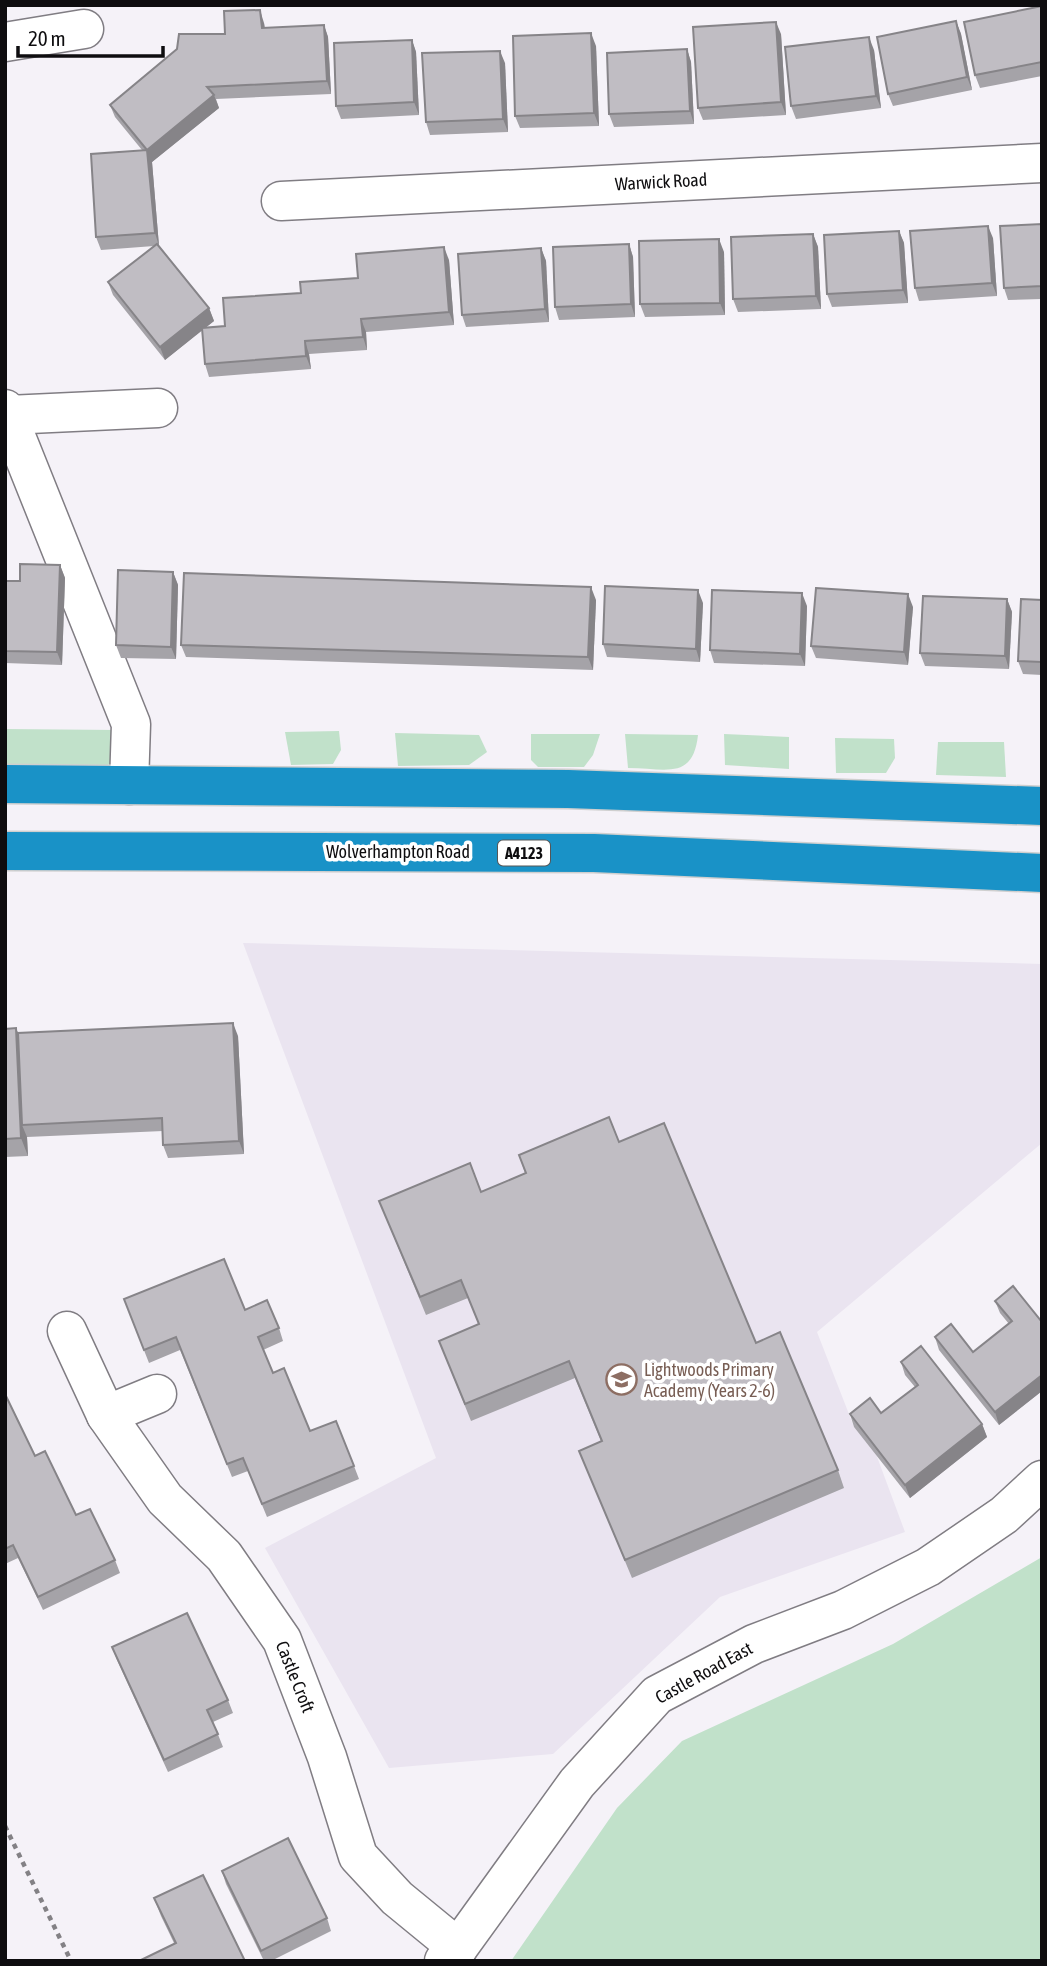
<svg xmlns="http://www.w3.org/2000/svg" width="1047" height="1966" viewBox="0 0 1047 1966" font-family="'Asap Condensed',sans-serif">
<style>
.built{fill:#eae4f0}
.green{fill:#c1e1ca}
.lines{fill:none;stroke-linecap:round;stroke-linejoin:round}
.minor-casing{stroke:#807d83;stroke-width:41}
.highway-casing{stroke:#cfcfcf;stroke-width:41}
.path{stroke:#838185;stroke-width:4.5;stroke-dasharray:5 5;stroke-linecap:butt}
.minor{stroke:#fff;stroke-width:38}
.highway{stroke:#1992c7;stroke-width:38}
.wall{fill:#a5a3a8}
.shaded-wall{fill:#868488}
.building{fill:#c0bdc3;stroke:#868488;stroke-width:2}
.labels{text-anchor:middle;stroke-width:7;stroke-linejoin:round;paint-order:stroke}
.shield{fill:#fff;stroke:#565657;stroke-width:2}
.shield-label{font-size:16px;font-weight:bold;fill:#0e0d0f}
.street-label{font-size:18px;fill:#0e0d0f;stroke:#fff}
.education-label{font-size:18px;fill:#785e54;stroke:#fff;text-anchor:start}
</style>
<rect width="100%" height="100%" fill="#f5f2f8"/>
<path class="built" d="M243,943L1042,964V1143L817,1332L854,1427L876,1454L905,1532L720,1597L553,1754L389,1768L265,1548L436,1458Z"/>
<g class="green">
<path d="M5,729L117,730L116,759L108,765H5Z"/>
<path d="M339,731L341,750L333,764L291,765L285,732Z"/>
<path d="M395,733L479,735L487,752L469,765L398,766Z"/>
<path d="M531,734H600L593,755L584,767H538L531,760Z"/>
<path d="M625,734L698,735C693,781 665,768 628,768Z"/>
<path d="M724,734L789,737V769L725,765Z"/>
<path d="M835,738L894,739L895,758L886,773H836Z"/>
<path d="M938,742H1004L1006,777L936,775Z"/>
<path d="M1042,1557V1961H511L617,1808L682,1741L893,1644Z"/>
</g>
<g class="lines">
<defs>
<g id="minor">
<path d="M5,42L84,29"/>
<path d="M281,201L1042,163"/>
<path d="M5,409L131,724L129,785"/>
<path d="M8,415L158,408"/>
<path d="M67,1331L106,1415L165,1499L224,1556L282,1640L327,1757L358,1856L397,1898L458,1948"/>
<path d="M106,1415L157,1394"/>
<path d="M444,1961L458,1948L577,1783L657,1695L754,1644L843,1610L928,1567L1004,1515L1042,1480"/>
</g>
<g id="highway">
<path d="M5,784L568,789L1042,806"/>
<path d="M5,851L594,853L1042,873"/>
</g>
</defs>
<use href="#minor" class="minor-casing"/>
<use href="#highway" class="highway-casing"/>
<path class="path" d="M5,1826L71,1961"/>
<use href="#minor" class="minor"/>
<use href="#highway" class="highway"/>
</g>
<g class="wall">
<path d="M1042,6V76L980,88L975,75Z"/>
<path d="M956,21L961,34L972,90L893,106L888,94Z"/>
<path d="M264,23L265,28L324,25L328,37L331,94L216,99L219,108L152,162L159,246L209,308L214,321L205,328L225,326L301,293L358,278L449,260L454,325L366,332L367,350L309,354L311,369L209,377L205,364L202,330L165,360L113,295L108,282L154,246L101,250L96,237L142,150L115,117L110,105Z"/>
<path d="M781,34L786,115L703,120L698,108Z"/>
<path d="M412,40L416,52L419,115L341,119L336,106Z"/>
<path d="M596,46L599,126L520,128L515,116Z"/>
<path d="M687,49L691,62L694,124L614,127L609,114Z"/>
<path d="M874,50L881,108L796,119L791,106Z"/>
<path d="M505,63L508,132L430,135L426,122Z"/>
<path d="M1042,224V299L1008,300L1004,288Z"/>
<path d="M899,231L904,243L908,303L832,307L827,294Z"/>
<path d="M813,234L818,247L821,309L738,312L733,299Z"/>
<path d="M993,238L997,296L919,301L915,288Z"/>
<path d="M629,244L633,257L635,317L559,320L555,307Z"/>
<path d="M541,248L546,261L549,322L466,327L462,315Z"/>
<path d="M724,252L725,315L645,317L640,304Z"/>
<path d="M60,565L65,578L62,665L5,663V581H20Z"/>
<path d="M173,572L178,585L176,659L121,658L116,645Z"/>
<path d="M1007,599L1012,612L1009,669L925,666L920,653Z"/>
<path d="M596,600L593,670L186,657L181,645Z"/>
<path d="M1042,600V675L1023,674L1018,661Z"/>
<path d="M703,603L700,662L607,657L603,644Z"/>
<path d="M807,606L805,666L714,663L710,650Z"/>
<path d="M913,607L908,665L816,658L811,646Z"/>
<path d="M16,1028L18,1033L238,1036L244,1154L168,1158L163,1145V1131L27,1137L28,1156L5,1157V1029Z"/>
<path d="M619,1142L756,1343L838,1470L844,1488L632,1578L579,1451L601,1441L575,1378L471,1421L439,1341L479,1324L468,1298L426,1315L379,1201L481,1192L525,1173L519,1155Z"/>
<path d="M995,1301L1042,1322V1391L999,1425L939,1350L935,1337L973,1352L1009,1324L1000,1313Z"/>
<path d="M245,1310L279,1328L283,1341L263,1350L273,1373L310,1431L354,1466L359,1479L267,1517L248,1471L232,1477L180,1350L149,1363L129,1312Z"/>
<path d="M901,1362L982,1424L987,1437L910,1498L854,1427L850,1414L881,1413L915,1387L905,1375Z"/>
<path d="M5,1394L35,1456L76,1515L115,1560L120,1573L43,1610L18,1558L5,1564Z"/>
<path d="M112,1647L228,1700L233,1713L213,1722L223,1747L168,1772L117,1660Z"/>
<path d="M222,1871L327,1918L331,1931L271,1961H264L226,1884Z"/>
<path d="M154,1898L245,1961L174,1943L161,1916Z"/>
</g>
<g class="shaded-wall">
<path d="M260,10L264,23L266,41L262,28Z"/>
<path d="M956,21L961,34L972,90L967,77Z"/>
<path d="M776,22L781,34L786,115L781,102Z"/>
<path d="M324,25L328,37L331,94L327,81Z"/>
<path d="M591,33L596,46L599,126L594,113Z"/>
<path d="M869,37L874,50L881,108L876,96Z"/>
<path d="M412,40L416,52L419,115L414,102Z"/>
<path d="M687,49L691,62L694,124L690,111Z"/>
<path d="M500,51L505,63L508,132L503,119Z"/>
<path d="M214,95L219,108L152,162L159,246L155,233L147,150Z"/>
<path d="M988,226L993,238L997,296L992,283Z"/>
<path d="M899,231L904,243L908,303L903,290Z"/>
<path d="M813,234L818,247L821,309L816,296Z"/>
<path d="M719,239L724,252L725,315L720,303Z"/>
<path d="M629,244L633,257L635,317L631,304Z"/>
<path d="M444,247L449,260L454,325L449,312Z"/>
<path d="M541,248L546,261L549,322L545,309Z"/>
<path d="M209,308L214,321L165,360L160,347Z"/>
<path d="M361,319L366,332L367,350L363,337Z"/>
<path d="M305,341L309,354L311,369L306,356Z"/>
<path d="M60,565L65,578L62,665L57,652Z"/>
<path d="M173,572L178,585L176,659L171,647Z"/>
<path d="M591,587L596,600L593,670L588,657Z"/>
<path d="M698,590L703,603L700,662L696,649Z"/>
<path d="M802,593L807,606L805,666L800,654Z"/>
<path d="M908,594L913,607L908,665L904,652Z"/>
<path d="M1007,599L1012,612L1009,669L1005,656Z"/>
<path d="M233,1023L238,1036L244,1154L239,1141Z"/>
<path d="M16,1028L23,1046L22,1125L27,1137L28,1156L21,1138Z"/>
<path d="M1042,1375V1391L999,1425L995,1412Z"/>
<path d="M982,1424L987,1437L910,1498L905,1485Z"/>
</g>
<g class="building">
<path d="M1042,6V62L975,75L964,22Z"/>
<path d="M260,10L262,28L324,25L327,81L207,87L214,95L147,150L110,105L177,49L179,34H225L224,11Z"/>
<path d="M956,21L967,77L888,94L877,37Z"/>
<path d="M776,22L781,102L698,108L693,27Z"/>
<path d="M591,33L594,113L515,116L513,36Z"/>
<path d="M869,37L876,96L791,106L785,47Z"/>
<path d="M412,40L414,102L336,106L334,43Z"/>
<path d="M687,49L690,111L609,114L607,53Z"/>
<path d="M500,51L503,119L426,122L422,53Z"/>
<path d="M147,150L155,233L96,237L91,154Z"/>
<path d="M1042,224V286L1004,288L1000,226Z"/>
<path d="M988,226L992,283L915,288L910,231Z"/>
<path d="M899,231L903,290L827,294L824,235Z"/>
<path d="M813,234L816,296L733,299L731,237Z"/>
<path d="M719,239L720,303L640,304L639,241Z"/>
<path d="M157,244L209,308L160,347L108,282Z"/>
<path d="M629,244L631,304L555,307L553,247Z"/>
<path d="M444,247L449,312L361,319L363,337L305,341L306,356L205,364L202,328L225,326L223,298L301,293L300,282L358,278L356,254Z"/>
<path d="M541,248L545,309L462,315L458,254Z"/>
<path d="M20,564L60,565L57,652L5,651V581H20Z"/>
<path d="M118,570L173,572L171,647L116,645Z"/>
<path d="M184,573L591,587L588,657L181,645Z"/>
<path d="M605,586L698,590L696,649L603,644Z"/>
<path d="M816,588L908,594L904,652L811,646Z"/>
<path d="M712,590L802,593L800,654L710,650Z"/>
<path d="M923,596L1007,599L1005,656L920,653Z"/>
<path d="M1021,599L1042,600V662L1018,661Z"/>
<path d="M233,1023L239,1141L163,1145L162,1118L22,1125L18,1033Z"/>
<path d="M16,1028L21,1138L5,1139V1029Z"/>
<path d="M609,1117L619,1142L664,1123L756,1343L780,1332L838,1470L625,1560L579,1451L602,1441L569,1361L465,1404L439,1341L479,1324L461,1280L420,1297L379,1201L470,1163L481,1192L526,1173L519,1155Z"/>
<path d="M224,1259L245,1310L267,1300L279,1328L258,1337L273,1373L284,1368L310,1431L336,1421L354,1466L262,1504L243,1458L227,1464L176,1337L144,1350L124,1299Z"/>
<path d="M1013,1286L1042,1322V1375L995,1412L935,1337L951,1324L973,1352L1012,1321L995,1301Z"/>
<path d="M921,1346L982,1424L905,1485L850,1414L870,1398L881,1413L918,1385L901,1362Z"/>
<path d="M5,1394L35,1456L45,1451L76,1515L90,1509L115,1560L38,1597L13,1545L5,1549Z"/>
<path d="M187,1613L228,1700L207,1710L218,1734L164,1760L112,1647Z"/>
<path d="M288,1838L327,1918L261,1951L222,1871Z"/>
<path d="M203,1875L245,1961H139L176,1943L154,1898Z"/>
</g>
<defs>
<symbol id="school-ring" viewBox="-11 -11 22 22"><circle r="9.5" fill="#fff" stroke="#8d6e63" stroke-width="1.5"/><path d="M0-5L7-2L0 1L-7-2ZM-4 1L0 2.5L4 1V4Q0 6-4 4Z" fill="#8d6e63"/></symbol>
</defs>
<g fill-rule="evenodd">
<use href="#school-ring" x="604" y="1362" width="35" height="35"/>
</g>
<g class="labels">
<rect class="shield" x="498" y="840.5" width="52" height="25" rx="5"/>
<g class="shield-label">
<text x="524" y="859">A4123</text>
</g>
<g class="street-label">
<text transform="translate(661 182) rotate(-3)" y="6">Warwick Road</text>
<text x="398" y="858">Wolverhampton Road</text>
<text transform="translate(704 1673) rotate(-29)" y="6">Castle Road East</text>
<text transform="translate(295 1677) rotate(68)" y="6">Castle Croft</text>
</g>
<g class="education-label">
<text x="644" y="1376">Lightwoods Primary<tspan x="644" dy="21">Academy (Years 2-6)</tspan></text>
</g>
</g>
<rect width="1047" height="1966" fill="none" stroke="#0e0d0f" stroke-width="14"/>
<path d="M18 46v10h145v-10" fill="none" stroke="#0e0d0f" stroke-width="3.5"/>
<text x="28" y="46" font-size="21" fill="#0e0d0f" stroke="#ffffff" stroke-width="5" paint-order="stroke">20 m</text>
</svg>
